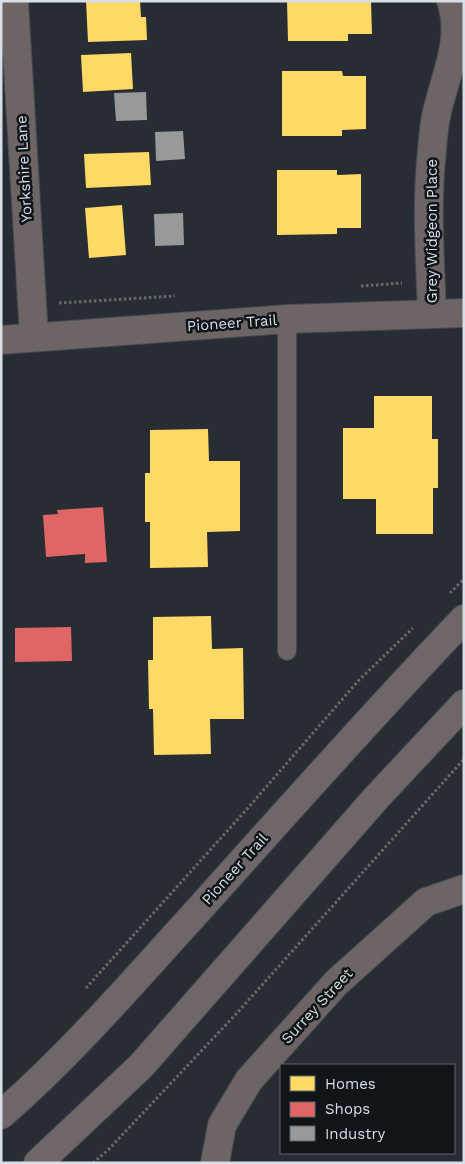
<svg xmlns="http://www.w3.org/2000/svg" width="465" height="1164" viewBox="0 0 465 1164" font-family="'Work Sans',sans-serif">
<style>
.homes{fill:#ffd966}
.shops{fill:#e06666}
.industry{fill:#999}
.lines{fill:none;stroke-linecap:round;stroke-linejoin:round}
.lane-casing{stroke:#44494f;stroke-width:20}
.street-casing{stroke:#44494f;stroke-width:30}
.secondary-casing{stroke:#44494f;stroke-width:30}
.path{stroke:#6d686a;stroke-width:3;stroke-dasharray:2.5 2.5;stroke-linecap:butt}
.lane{stroke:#6c6465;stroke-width:18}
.street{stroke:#6c6465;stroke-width:28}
.secondary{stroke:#6e6669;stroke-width:28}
.labels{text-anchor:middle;stroke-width:5;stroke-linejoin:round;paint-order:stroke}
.street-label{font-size:15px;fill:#d7dfe5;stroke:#10151a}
</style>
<rect width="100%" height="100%" fill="#272d33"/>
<g class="homes">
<path d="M86,1H140L141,17H146L147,40L88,42Z"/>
<path d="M287,1H371L372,34H348V41H288Z"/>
<path d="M131,53L133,89L83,92L81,55Z"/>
<path d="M282,71H342L343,76H366V129L342,130V136H282Z"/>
<path d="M149,152L151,185L86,188L84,154Z"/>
<path d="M277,170H337V175L361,174V228H337V234L277,235Z"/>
<path d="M122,205L126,255L89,258L85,208Z"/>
<path d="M374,396H432V439H438V488H433V534H376V499H343V428H374Z"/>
<path d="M208,429L209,461H240V531L207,532L208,567L150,568V522H145V473H150V430Z"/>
<path d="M211,616L212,649L243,648L244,719H210L211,754L154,755L153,709H149L148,660H153V617Z"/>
</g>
<g class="shops">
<path d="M103,507L107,562L85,563V554L46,557L43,515L58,514L57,510Z"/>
<path d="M71,627L72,661L15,662V628Z"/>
</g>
<g class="industry">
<path d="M146,92L147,120L116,121L114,93Z"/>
<path d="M183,131L185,159L156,161L155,132Z"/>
<path d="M183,213L184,245L155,246L154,214Z"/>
</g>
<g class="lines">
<defs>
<path id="lane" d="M287,319V651"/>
<g id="street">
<path d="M14,1L34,337"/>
<path d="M432,313C430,259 426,204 432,150C433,138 434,124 437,112C445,76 464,39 451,1"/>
<path d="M1,340L287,319L464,313"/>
<path d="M215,1163L222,1125L249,1080L336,983L426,902L464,889"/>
</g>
<g id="secondary">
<path d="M1,1115C71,1054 131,984 193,916C283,816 371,716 464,619"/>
<path d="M38,1163L141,1066L377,797L464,704"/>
</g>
</defs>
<use href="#lane" class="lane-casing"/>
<use href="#street" class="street-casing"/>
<use href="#secondary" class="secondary-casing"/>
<g class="path">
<path d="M361,286L402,283"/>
<path d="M59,303L175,296"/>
<path d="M450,593L464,579"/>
<path d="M86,988L247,809L359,680L413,628"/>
<path d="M93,1163L108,1150L237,1013L464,759"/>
</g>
<use href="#lane" class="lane"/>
<use href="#street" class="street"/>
<use href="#secondary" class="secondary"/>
</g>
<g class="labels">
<g class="street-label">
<text transform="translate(24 169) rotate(-93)" y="5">Yorkshire Lane</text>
<text transform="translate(432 231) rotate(-90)" y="5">Grey Widgeon Place</text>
<text transform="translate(232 323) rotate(-4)" y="5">Pioneer Trail</text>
<text transform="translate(235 869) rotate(-48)" y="5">Pioneer Trail</text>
<text transform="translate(317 1006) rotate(-47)" y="5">Surrey Street</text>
</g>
</g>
<rect width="465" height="1164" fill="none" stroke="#d7dfe5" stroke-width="5"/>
<rect x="280" y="1064" width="175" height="90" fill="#10151a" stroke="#60666b"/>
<rect x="290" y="1076" width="25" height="15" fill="#ffd966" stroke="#60666b"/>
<text x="325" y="1089" font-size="15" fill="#d7dfe5">Homes</text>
<rect x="290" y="1102" width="25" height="15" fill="#e06666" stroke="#60666b"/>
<text x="325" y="1114" font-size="15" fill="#d7dfe5">Shops</text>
<rect x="290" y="1126" width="25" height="15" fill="#999999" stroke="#60666b"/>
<text x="325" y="1139" font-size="15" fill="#d7dfe5">Industry</text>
</svg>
